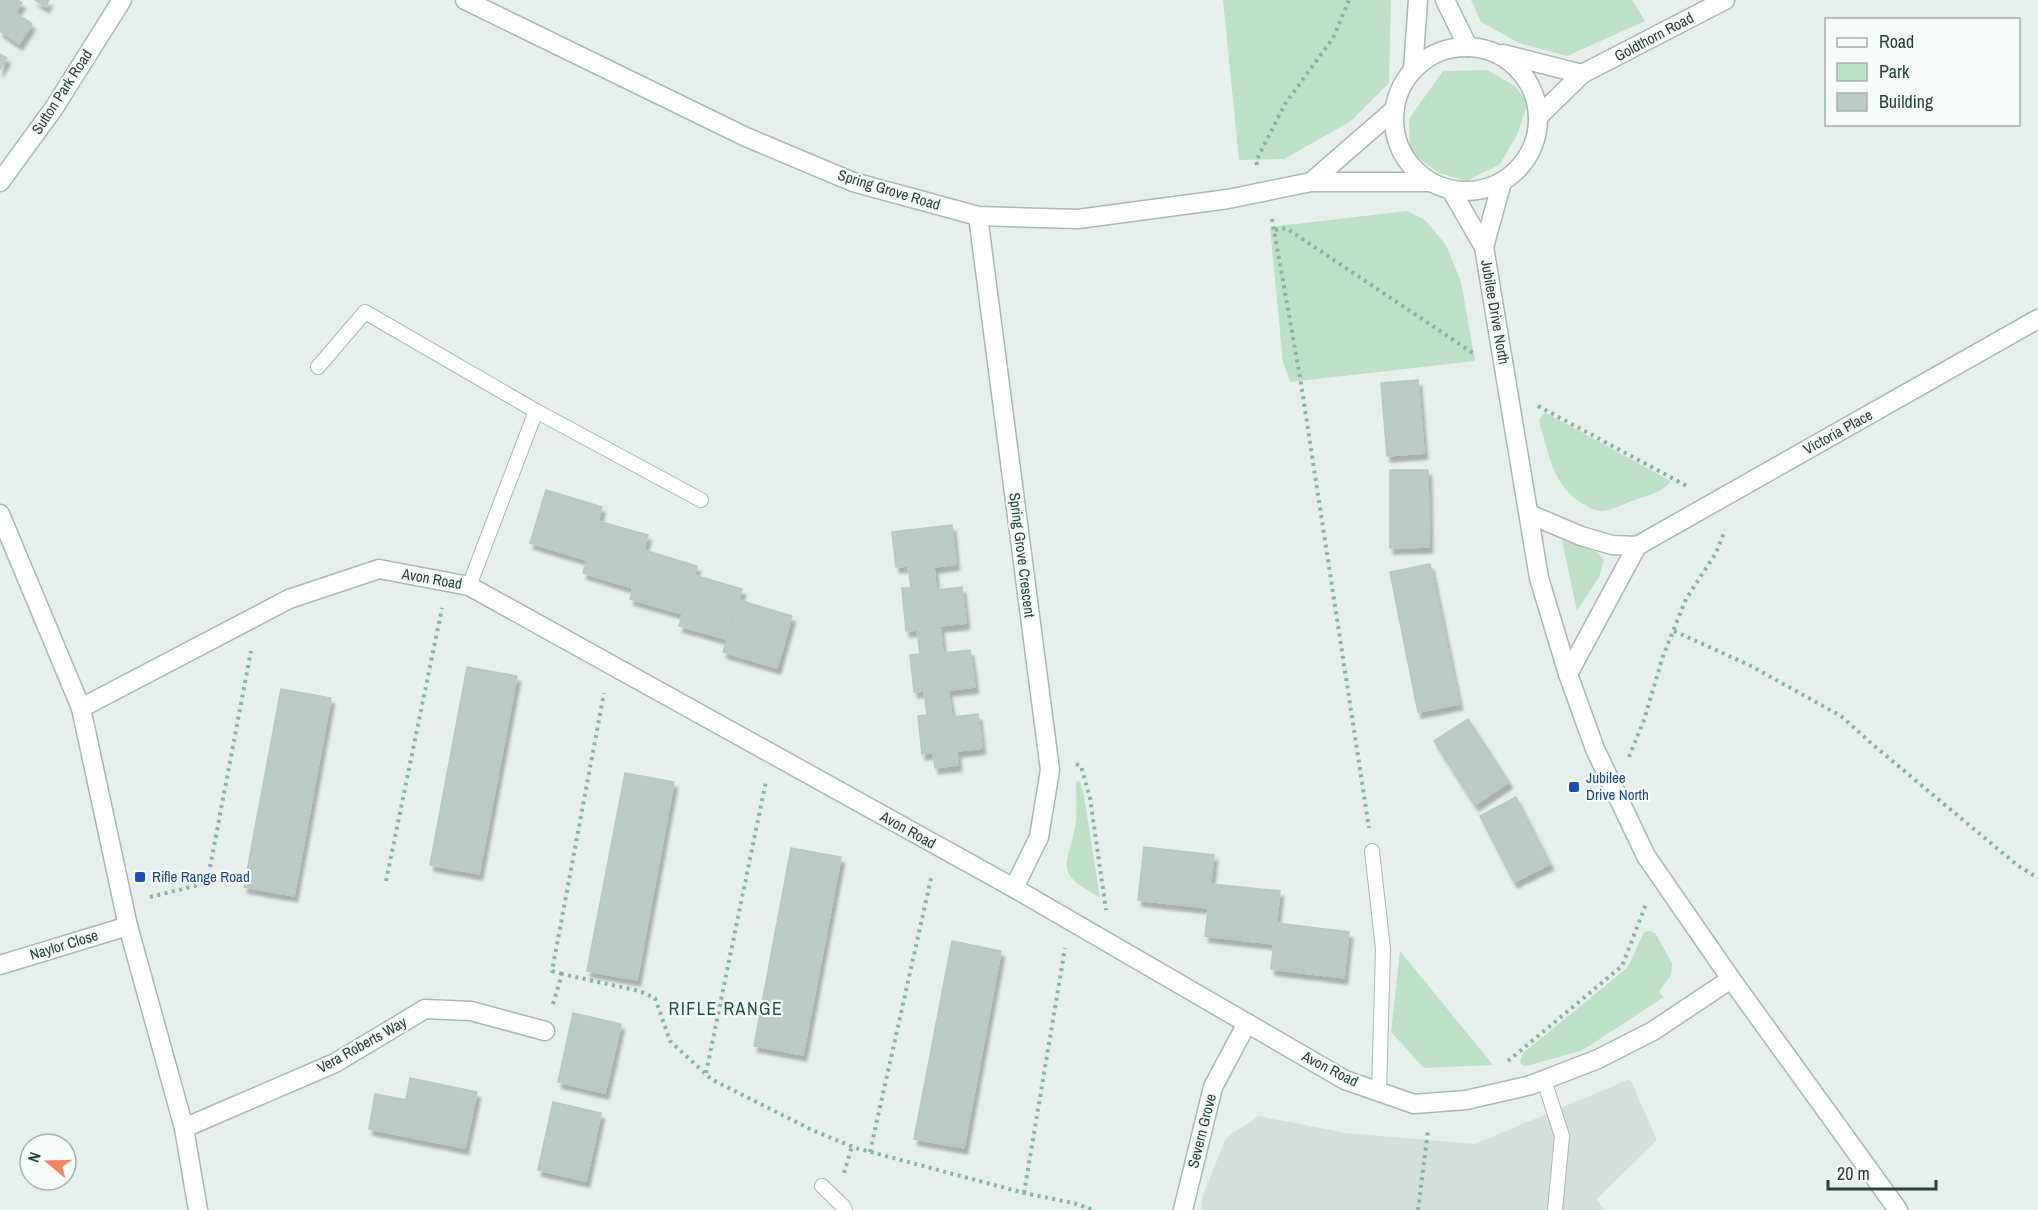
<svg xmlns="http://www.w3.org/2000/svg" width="2038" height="1210" viewBox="0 0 2038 1210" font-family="'Archivo Narrow',sans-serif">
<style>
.built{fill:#d4dfda}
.green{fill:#bfe0c8}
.building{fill:#bbcac4;stroke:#b8c9c2;stroke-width:1.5;filter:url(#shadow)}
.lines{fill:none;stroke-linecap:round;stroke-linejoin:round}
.lane-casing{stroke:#a8b8b2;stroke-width:16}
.street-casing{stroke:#a8b8b2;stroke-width:21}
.secondary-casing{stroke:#a4bbb3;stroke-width:21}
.path{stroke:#86b3a5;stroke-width:4;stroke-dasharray:3 4.5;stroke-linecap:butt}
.lane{stroke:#fff;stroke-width:14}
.street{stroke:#fff;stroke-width:18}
.secondary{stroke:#fff;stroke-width:18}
.transit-dot{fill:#1a4fb4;stroke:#f7fbf9;stroke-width:2}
.labels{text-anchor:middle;stroke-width:4.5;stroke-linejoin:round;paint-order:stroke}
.street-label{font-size:15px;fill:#24423a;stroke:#f7fbf9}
.transit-label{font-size:15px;fill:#164399;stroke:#f7fbf9;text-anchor:start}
.quarter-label{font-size:18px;letter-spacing:1.5px;fill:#1f5548;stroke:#f7fbf9}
</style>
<defs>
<filter id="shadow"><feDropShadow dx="3.5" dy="6" stdDeviation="1.5" flood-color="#0004"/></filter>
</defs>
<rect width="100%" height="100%" fill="#e6efeb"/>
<path class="built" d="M1630,1079L1657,1140L1597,1199L1604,1210H1201L1203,1195L1226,1138L1259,1116L1346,1133L1475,1144Z"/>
<g class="green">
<path d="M1223,0H1391L1389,83L1351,121L1284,159L1239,160Z"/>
<path d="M1471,0H1632L1645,21L1567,56L1519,43L1481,22Z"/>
<path d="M1487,70L1515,86L1528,103L1517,135L1500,164L1467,181L1439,173L1410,152L1409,119L1443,71Z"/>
<path d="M1407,211L1425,220L1446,245L1461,282L1475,361L1290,382L1283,362L1270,227Z"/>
<path d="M1544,413H1546L1671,481C1661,494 1644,496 1629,502C1622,505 1611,510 1603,511C1597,511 1589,508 1585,505C1553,488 1549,454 1539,421Z"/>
<path d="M1562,540L1597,552L1604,560L1599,577L1577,611Z"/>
<path d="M1080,781L1084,796L1100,897C1048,870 1071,864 1076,820C1077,807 1076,794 1076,782Z"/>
<path d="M1650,931L1655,933L1672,963L1671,975L1659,992L1664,997L1589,1046L1580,1051L1527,1066L1522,1065L1520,1062L1523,1053L1628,967L1644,932Z"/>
<path d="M1400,951L1493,1065L1424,1068L1391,1032Z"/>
</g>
<g class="building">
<path d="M0,0H17L22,3L15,12L32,24L19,44L0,31Z"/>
<path d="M35,0H49L46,7Z"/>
<path d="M0,54L7,58L0,70Z"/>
<path d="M1418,380L1424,453L1387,456L1381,383Z"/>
<path d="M1390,470H1428L1429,547L1390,548Z"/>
<path d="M546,490L602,507L587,560L530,543Z"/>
<path d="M598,521L648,535L633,588L583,573Z"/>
<path d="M952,525L956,564L934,567L936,590L962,587L966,623L940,626L943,653L970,650L975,687L948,690L952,717L978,714L982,748L957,751L958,765L935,768L933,752L922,754L918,716L927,715L924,691L914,692L910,655L920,654L917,630L906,631L902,588H911L908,566L896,567L892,532Z"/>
<path d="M644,550L697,566L683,614L630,599Z"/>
<path d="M1430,564L1459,704L1418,712L1390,572Z"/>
<path d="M694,575L742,589L726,639L679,626Z"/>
<path d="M739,600L792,616L777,668L723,652Z"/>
<path d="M467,667L517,676L479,874L430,865Z"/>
<path d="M281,689L331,698L294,896L244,887Z"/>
<path d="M1468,719L1509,782L1475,805L1434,741Z"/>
<path d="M625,773L674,782L637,980L587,971Z"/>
<path d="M1516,797L1550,864L1514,882L1480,816Z"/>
<path d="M1144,847L1214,855L1208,908L1138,900Z"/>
<path d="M791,848L841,857L803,1055L754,1046Z"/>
<path d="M1211,884L1280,891L1274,944L1205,936Z"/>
<path d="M1276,923L1349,932L1344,978L1271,969Z"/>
<path d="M952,941L1001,951L964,1148L914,1139Z"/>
<path d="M573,1013L621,1024L605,1093L558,1082Z"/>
<path d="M410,1078L477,1092L465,1148L369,1129L375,1094L406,1100Z"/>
<path d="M553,1102L601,1113L586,1181L538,1170Z"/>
</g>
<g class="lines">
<defs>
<g id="lane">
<path d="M318,367L365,312L536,411L701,500"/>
<path d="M469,586L536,411"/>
<path d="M1372,851L1383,949L1379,1092"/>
<path d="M1544,1080L1562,1136L1555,1210"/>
<path d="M822,1186L843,1206L845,1210"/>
</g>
<g id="street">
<path d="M465,0L746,137L853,182L978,216L1078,219L1228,199L1311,182H1430"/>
<path d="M1445,0L1468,47"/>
<circle cx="1466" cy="119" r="72"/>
<path d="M1503,54L1582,74"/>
<path d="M1413,70L1418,0"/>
<path d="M1538,117L1582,74L1725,0"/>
<path d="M1311,182L1395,109"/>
<path d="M1451,190L1484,247L1539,578L1568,674L1595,749L1646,856L1731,979L1898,1210"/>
<path d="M978,216L1050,770L1039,837L1014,888"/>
<path d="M1484,247L1502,182"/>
<path d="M0,514L81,708L128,926L184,1128L198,1210"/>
<path d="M1529,514L1581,536L1612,545L1637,546L2038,319"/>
<path d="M1568,674L1637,546"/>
<path d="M81,708L289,599L379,569L469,586L1014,888L1345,1080L1414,1104L1466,1100L1531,1085L1598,1059L1653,1031L1731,979"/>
<path d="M0,965L128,926"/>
<path d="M184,1128L335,1063L425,1009L471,1011L545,1031"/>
<path d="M1183,1210L1213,1087L1247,1023"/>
</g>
<path id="secondary" d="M0,182L54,108L122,0"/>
</defs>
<use href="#lane" class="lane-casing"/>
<use href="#street" class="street-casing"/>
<use href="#secondary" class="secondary-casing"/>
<g class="path">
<path d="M1257,165L1256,161L1285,104L1333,38L1349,0"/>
<path d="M1272,219L1300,377L1369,828"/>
<path d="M1275,230L1286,228L1473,353"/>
<path d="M1538,406L1687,486"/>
<path d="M1674,631L1751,666L1841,716L1872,744L2017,865L2038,878"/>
<path d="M1629,757L1644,720L1663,656L1686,599L1716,553L1725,530"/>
<path d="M1076,764L1081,766L1090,798L1106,910"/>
<path d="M386,881L442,608"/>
<path d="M150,897L207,883L251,651"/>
<path d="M562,974L552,971L604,693"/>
<path d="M553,1004L562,974L639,991L655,998L670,1041L711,1079L812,1130L856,1148L1024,1193L1073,1203L1094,1210"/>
<path d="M1508,1061L1622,966L1646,904"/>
<path d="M706,1073L766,781"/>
<path d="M870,1152L932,874"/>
<path d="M844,1173L852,1146"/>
<path d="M1024,1193L1065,948"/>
<path d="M1418,1210L1428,1130"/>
</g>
<use href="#lane" class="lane"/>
<use href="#street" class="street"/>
<use href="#secondary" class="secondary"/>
</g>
<g class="transit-dot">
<rect x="1568" y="781" width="12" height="12" rx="3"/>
<rect x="134" y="871" width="12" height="12" rx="3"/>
</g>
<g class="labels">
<g class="street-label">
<text transform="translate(1654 37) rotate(-28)" y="5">Goldthorn Road</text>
<text transform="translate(62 92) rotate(-57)" y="5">Sutton Park Road</text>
<text transform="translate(889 190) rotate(17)" y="5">Spring Grove Road</text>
<text transform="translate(1495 312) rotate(80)" y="5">Jubilee Drive North</text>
<text transform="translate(1838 432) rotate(-29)" y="5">Victoria Place</text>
<text transform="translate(1022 555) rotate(83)" y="5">Spring Grove Crescent</text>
<text transform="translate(432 579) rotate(10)" y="5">Avon Road</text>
<text transform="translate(908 830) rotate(29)" y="5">Avon Road</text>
<text transform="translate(64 945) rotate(-17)" y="5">Naylor Close</text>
<text transform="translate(362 1045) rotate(-29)" y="5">Vera Roberts Way</text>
<text transform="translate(1330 1069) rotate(27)" y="5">Avon Road</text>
<text transform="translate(1202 1131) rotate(-76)" y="5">Severn Grove</text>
</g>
<g class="transit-label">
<text x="1586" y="783">Jubilee<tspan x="1586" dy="17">Drive North</tspan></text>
<text x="152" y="882">Rifle Range Road</text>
</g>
<g class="quarter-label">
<text x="726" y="1015">RIFLE RANGE</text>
</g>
</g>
<rect x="1825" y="18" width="195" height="108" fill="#f7fbf9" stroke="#a3b1ad" stroke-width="1.5"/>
<rect x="1837" y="38" width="30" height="9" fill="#ffffff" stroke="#a3b1ad" stroke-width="1.5"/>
<text x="1879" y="48" font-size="18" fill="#24423a">Road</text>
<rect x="1837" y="63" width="30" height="18" fill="#bfe0c8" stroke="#a3b1ad" stroke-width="1.5"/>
<text x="1879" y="78" font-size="18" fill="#24423a">Park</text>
<rect x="1837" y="93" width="30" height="18" fill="#bbcac4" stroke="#a3b1ad" stroke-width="1.5"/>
<text x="1879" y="108" font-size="18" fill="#24423a">Building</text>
<g transform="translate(48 1162) rotate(289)"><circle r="28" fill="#f7fbf9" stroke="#a3b1ad" stroke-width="1.5"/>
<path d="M0-4.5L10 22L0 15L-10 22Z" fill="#f4845f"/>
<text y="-9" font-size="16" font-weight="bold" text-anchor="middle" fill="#24423a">N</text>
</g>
<path d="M1828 1180v9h108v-9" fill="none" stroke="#24423a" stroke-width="3"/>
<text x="1837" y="1180" font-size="18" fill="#24423a" stroke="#f7fbf9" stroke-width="4.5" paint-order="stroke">20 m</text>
</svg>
